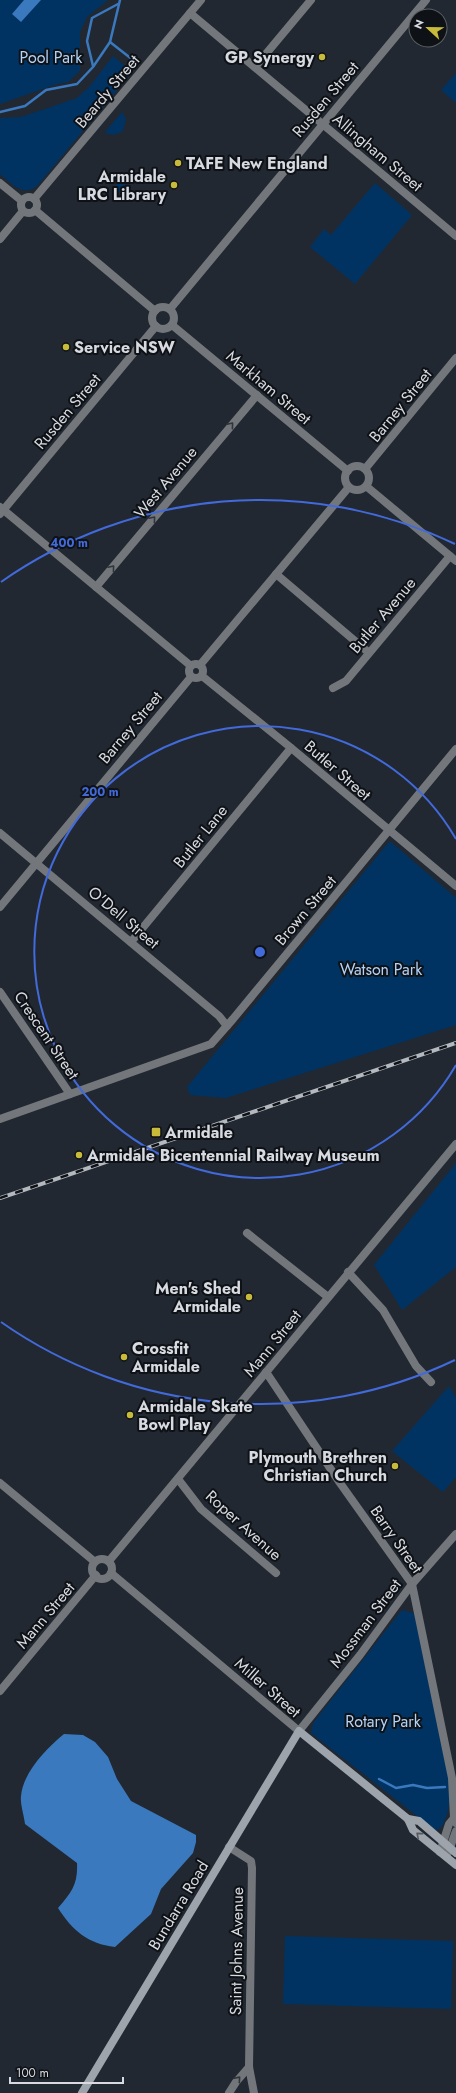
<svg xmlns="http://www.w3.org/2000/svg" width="456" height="2093" viewBox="0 0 456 2093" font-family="Jost,sans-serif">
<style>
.green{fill:#013362}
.water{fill:#3b79bf}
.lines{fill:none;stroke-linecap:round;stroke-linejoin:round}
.stream{stroke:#3b79bf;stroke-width:2.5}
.minor{stroke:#73777b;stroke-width:8}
.tertiary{stroke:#73777b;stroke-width:8}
.secondary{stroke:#9ea4ab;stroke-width:8}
.rail-casing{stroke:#b4b9bf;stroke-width:4}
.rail{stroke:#0e1115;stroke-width:2.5;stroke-dasharray:8;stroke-linecap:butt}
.oneway{stroke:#313539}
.oneway2{stroke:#565a60}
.ring{fill:none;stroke:#426ada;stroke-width:2}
.poi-dot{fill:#c8bb3b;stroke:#0e1115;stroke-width:1.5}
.labels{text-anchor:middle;stroke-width:4;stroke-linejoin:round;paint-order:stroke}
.park-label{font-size:16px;fill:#b3d3f8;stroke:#0e1115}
.poi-label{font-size:16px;font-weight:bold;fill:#d7dbe1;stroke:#0e1115;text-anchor:start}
.street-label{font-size:16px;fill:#d7dbe1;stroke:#0e1115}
.centre{fill:#426ada;stroke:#0e1115;stroke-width:2}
.ring-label{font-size:12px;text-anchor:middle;font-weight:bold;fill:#426ada;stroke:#0e1115;stroke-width:4;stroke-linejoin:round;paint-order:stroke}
</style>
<rect width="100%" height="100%" fill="#212831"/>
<g class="green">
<path d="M0,0H108L87,17L80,32V71L68,82L57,84L0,104Z"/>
<path d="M113,56L132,72L37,186C22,197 12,184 0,174V118L21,117L77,98L90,86Z"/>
<path d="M456,73V103L441,90Z"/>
<path d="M122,112L126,119L123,131C117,135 111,136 105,132Z"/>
<path d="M120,180L133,191L127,198L114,188Z"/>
<path d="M375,183L412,215L355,284L310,247L324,229L331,235Z"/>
<path d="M391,842L456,898V1025L226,1098L190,1095L187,1087L388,843Z"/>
<path d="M456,1163V1267L402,1310L374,1265Z"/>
<path d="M449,1386L456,1398V1477L443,1492L392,1451Z"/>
<path d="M402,1610L414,1613L449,1778C450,1796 451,1812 441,1828L435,1830L311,1733L313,1723Z"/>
<path d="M285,1936L453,1941L451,2009L283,2004Z"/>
</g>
<g class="water">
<path d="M24,0H41L21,22L12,14Z"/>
<path d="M64,1734L83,1735L95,1742L108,1757L117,1779L131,1801L196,1835V1842L193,1853L161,1889L151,1914L115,1947C88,1944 72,1930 58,1908C72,1892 78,1884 77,1863L25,1824C24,1815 20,1804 21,1796C23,1772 47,1748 64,1734Z"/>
</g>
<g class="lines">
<g class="stream">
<path d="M110,42L133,60"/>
<path d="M93,66L87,41L92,18L118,4"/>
<path d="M0,112L25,106L46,90L77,84L93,67L110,42L120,0"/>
<path d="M379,1779L396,1788L413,1785L427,1788L445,1787"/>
</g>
<g class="minor">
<path d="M190,13L456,236"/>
<path d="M255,67L311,0"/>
<path d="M34,199L201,0"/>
<path d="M0,239L23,211"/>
<path d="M170,309L426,0"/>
<path d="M0,507L191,666"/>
<path d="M0,514L156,326"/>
<path d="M276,574L368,652"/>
<path d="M96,587L257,395"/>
<path d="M202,676L290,747L456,886"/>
<path d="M333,688L346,681L450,556"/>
<path d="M0,833L219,1016L227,1026"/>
<path d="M131,942L291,748"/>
<path d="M0,992L70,1094"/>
<path d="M0,1119L211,1044L233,1019L456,749"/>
<path d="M247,1233L328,1297"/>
<path d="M348,1272L383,1310L416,1366L431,1382"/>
<path d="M266,1372L340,1483L412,1584L452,1778L454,1818L456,1823"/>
<path d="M178,1479L201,1509L276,1573"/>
<path d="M109,1561L456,1144"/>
<path d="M0,1691L96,1575"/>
<path d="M299,1731L360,1655L412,1584L456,1534"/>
<path d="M229,1847L251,1861L252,1868L249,2067L254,2093"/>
<path d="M440,1852L449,1824L454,1818"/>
<path d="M448,1853L456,1831"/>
<path d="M229,2093L236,2082L249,2067"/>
</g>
<g class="tertiary">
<path d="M0,183L22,201"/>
<circle cx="29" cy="205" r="8"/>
<path d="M35,210L155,311"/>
<circle cx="163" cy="318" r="11"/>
<path d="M172,325L348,471"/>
<circle cx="357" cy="478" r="12"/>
<path d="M365,469L456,358"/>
<path d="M366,486L456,561"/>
<circle cx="196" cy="671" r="7"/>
<path d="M200,665L349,487"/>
<path d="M0,907L191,677"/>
<path d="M0,1483L95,1562"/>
<circle cx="102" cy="1569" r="10"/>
<path d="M111,1573L299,1731"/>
</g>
<g class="secondary">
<path d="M408,1819L419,1821L456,1853"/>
<path d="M82,2093L299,1731L408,1819L413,1830L456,1865"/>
</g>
<defs>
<path id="rail" d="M0,1198L456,1043"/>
</defs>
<use href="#rail" class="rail-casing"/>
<use href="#rail" class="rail"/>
</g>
<defs><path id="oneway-chevron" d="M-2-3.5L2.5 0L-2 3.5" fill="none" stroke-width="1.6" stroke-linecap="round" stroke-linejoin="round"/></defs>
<g class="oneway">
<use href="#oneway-chevron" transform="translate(231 425) rotate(-50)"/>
<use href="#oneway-chevron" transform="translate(153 519) rotate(-50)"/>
<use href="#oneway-chevron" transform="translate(112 568) rotate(-50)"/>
<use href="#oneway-chevron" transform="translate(238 2079) rotate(-49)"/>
</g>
<use class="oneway2" href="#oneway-chevron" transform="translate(419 1835) rotate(-140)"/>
<g class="ring">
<path d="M456 1065A226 226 0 1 1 456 839"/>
<path d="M455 1360A452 452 0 0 1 1 1322M1 582A452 452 0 0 1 455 544"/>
</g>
<g class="poi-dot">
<circle cx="322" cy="57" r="4"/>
<circle cx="178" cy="163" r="4"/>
<circle cx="174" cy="185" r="4"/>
<circle cx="66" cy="347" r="4"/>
<rect x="151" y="1127" width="10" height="10" rx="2"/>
<circle cx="79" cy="1155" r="4"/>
<circle cx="249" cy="1297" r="4"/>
<circle cx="124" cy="1357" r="4"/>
<circle cx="130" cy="1415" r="4"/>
<circle cx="395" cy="1466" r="4"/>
</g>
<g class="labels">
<g class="park-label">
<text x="51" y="63">Pool Park</text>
<text x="381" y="975">Watson Park</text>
<text x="383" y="1727">Rotary Park</text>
</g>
<g class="poi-label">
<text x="314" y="63" text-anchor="end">GP Synergy</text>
<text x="186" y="169">TAFE New England</text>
<text x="166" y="182" text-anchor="end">Armidale<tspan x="166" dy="18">LRC Library</tspan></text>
<text x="74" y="353">Service NSW</text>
<text x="165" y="1138">Armidale</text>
<text x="87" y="1161">Armidale Bicentennial Railway Museum</text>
<text x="241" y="1294" text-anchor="end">Men's Shed<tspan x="241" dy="18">Armidale</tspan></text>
<text x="132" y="1354">Crossfit<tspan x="132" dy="18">Armidale</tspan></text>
<text x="138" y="1412">Armidale Skate<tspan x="138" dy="18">Bowl Play</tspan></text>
<text x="387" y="1463" text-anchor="end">Plymouth Brethren<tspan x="387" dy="18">Christian Church</tspan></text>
</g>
<g class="street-label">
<text transform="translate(107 91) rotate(-50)" y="6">Beardy Street</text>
<text transform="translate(325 99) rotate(-50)" y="6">Rusden Street</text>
<text transform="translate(378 152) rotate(40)" y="6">Allingham Street</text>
<text transform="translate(269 387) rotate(40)" y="6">Markham Street</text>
<text transform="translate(400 405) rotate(-51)" y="6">Barney Street</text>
<text transform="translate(67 411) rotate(-50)" y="6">Rusden Street</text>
<text transform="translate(165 482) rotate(-50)" y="6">West Avenue</text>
<text transform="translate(382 615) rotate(-50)" y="6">Butler Avenue</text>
<text transform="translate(130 727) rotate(-50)" y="6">Barney Street</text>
<text transform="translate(338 770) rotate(41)" y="6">Butler Street</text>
<text transform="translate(200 836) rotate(-51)" y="6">Butler Lane</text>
<text transform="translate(305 910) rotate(-50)" y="6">Brown Street</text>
<text transform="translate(124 917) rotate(40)" y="6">O'Dell Street</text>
<text transform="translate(47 1035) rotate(56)" y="6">Crescent Street</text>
<text transform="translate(272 1343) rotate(-51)" y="6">Mann Street</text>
<text transform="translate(244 1525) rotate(42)" y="6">Roper Avenue</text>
<text transform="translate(397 1539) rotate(55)" y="6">Barry Street</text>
<text transform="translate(45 1615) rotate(-50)" y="6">Mann Street</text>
<text transform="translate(365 1623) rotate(-53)" y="6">Mossman Street</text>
<text transform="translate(268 1687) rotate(41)" y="6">Miller Street</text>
<text transform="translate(178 1905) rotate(-59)" y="6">Bundarra Road</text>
<text transform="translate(236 1951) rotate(-89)" y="6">Saint Johns Avenue</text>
</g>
</g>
<circle cx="260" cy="952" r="6" class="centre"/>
<g class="ring-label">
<text x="69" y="547">400 m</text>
<text x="100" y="796">200 m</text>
</g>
<g transform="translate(428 28) rotate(292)"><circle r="19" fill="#0e1115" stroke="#5e6267"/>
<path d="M0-3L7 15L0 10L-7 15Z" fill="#c8bb3b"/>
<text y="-6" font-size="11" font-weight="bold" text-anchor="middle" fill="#d7dbe1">N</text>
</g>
<path d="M10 2077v6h113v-6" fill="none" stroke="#d7dbe1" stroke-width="2"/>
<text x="16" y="2077" font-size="12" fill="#d7dbe1" stroke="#0e1115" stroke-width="3" paint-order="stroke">100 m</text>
</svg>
